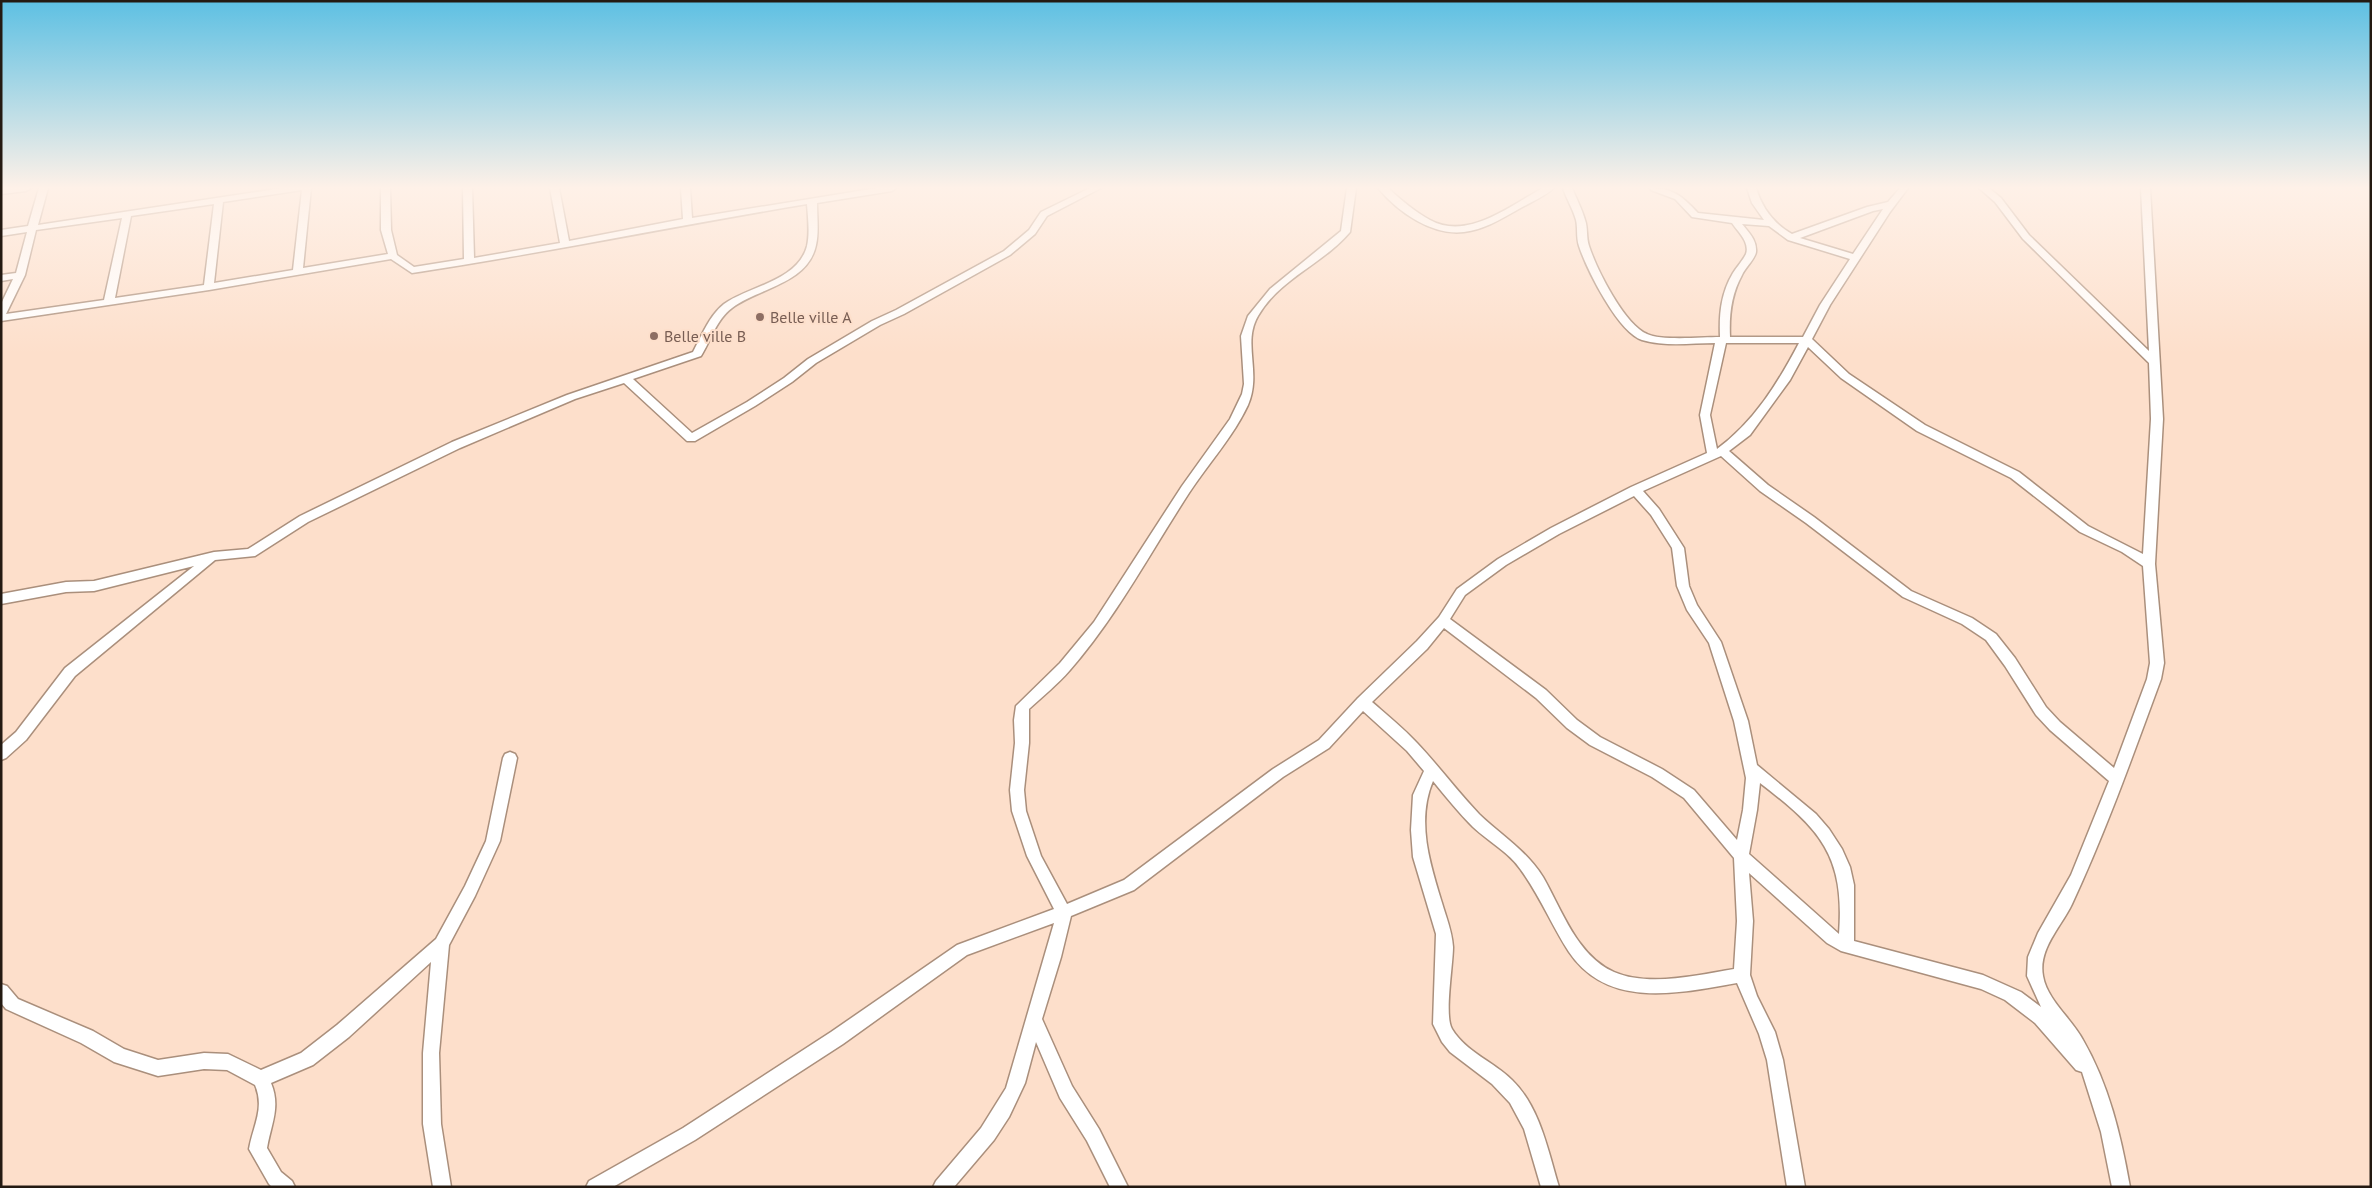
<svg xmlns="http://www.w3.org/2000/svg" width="2372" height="1188" viewBox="0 0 2372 1188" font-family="'PT Sans',sans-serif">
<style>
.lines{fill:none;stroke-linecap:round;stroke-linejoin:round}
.street-casing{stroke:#aa8f7c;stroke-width:3}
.street{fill:#fff;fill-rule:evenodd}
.education-dot{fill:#8d6e63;stroke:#fddfcb;stroke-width:2}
.labels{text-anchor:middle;stroke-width:4;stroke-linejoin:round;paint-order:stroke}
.education-label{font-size:16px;fill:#785e54;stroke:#fddfcb;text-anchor:start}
</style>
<rect width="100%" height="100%" fill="#fddfcb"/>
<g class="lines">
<defs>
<g id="street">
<path d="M1,188H31L26,191L1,194Z"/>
<path d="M39,188H48L38,225L283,188H311L303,268L388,254L381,230V188H390L391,230L397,255L414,267L464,259L463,188H472L474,258L560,243L550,188H559L569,241L683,219L681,188H690L692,218L877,188H896L892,191L817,203C817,217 819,232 816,245C808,284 758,288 732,308C716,320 711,340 701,356L633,379L692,433L747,402L784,378L808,359L872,321L896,310L1004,251L1029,230L1041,212L1090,188H1101L1047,216L1035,234L1010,255L904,314L880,325L816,363L792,382L755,406L695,441H687L624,383L575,399L460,448L308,522L255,556L215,560L75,676L26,740L6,758L1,760V745L16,732L65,668L194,566L94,591L66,592L1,604V594L66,582L94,581L214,552L248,549L300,516L452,442L567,395L693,352C702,335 709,316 724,304C749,286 798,281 807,246C810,233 808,218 807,204C675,226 544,253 412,273L391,259L209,290L1,321V304L13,279L1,281V275L16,273L27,232L1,236V230L28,226ZM302,190L293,270L214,283L223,202ZM214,204L204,285L115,298L131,216ZM122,218L104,300L6,314L25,275L36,230Z"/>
<path d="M1347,188H1356L1350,232C1323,264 1279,279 1258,316C1242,343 1262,373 1248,405C1233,437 1208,464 1189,493C1150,553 1117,616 1070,670C1058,684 1043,696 1029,709V743L1024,790L1026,811L1041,856L1067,904L1124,880L1273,769L1319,740L1358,698L1417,641L1439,617L1457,589L1498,559L1551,528L1631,487L1707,453L1700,415L1715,343C1692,343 1665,347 1642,340C1618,332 1587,270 1579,246C1576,237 1578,228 1576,220C1573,209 1566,198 1563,188H1572C1576,198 1582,209 1585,220C1588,228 1586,237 1589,246C1597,270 1624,324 1647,334C1661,341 1703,337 1720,337C1719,314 1721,293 1733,273C1737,267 1743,260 1746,254C1750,242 1738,232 1732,223L1692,217L1675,199L1651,190L1650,188C1673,188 1682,196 1698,213L1764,220L1752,203L1747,188H1756C1762,208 1774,224 1792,234L1867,207L1888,202L1900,188H1908L1890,212L1830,305L1812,339L1849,374L1925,425L2019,472L2088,526L2143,554L2151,419L2149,363L2023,239L1995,202L1979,188H1989L2001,198L2029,235L2149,351L2141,188H2150L2163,419L2155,564L2164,663L2161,679C2133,755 2106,831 2072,904C2061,927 2038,949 2043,976C2047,1000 2072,1019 2083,1040C2109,1085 2121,1136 2130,1187H2112L2101,1132L2082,1072L2076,1070L2035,1023L2005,1000L1981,989L1841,951L1827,943L1749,873L1753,921L1750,975L1757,996L1775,1032L1783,1060L1805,1187H1787L1767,1060L1759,1034L1737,983C1679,993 1608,1010 1569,952C1552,926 1540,896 1521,870C1509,852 1489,842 1473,827C1459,813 1446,797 1433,781C1416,821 1430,864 1442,903C1446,917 1452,931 1453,947C1453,965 1444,1016 1452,1029C1466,1052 1494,1062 1512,1080C1540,1107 1548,1151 1559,1187H1541L1524,1129L1510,1103L1492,1084L1450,1052L1442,1042L1433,1024L1436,934L1413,857L1411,830L1413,795L1424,771L1407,751L1363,711L1329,748L1283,777L1134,890L1071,916L1061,957L1042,1019L1072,1086L1099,1129L1128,1187H1110L1087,1141L1060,1098L1036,1042L1025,1083L1009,1117L994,1140L954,1187H933L936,1181L981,1128L1006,1088L1054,923L967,955L843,1044L695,1140L613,1187H586L589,1181L683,1128L831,1032L957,945L1054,909L1027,856L1012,811L1010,790L1015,743L1014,720L1016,706L1060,663L1094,622L1182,486L1230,419L1242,394L1244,384L1241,336L1248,316L1270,289L1341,231ZM1883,209L1853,254L1800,238L1873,211ZM1742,224L1769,226L1788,240L1850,259L1820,305L1803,337H1730C1729,315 1731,295 1742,275C1745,268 1755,259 1756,252C1757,240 1749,233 1742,224ZM1726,343H1799C1778,383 1754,422 1717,449L1710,415ZM1808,347L1841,378L1917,431L2011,478L2080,532L2122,552L2143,566L2150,663L2147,679L2114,768L2060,722L2046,707L2015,658L1996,634L1972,618L1911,591L1814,517L1768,485L1729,451L1750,435L1790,380ZM1721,456L1760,491L1806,523L1903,597L1962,624L1986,640L2005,666L2036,715L2050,730L2109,781L2071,875L2038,933L2028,957L2027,976L2041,1007L2021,992L1983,975L1854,941V885L1850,867L1842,849L1829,829L1816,814L1757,765L1748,721L1721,642L1697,605L1689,586L1684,548L1659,509L1643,491ZM1634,496L1651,515L1672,548L1677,586L1687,610L1709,643L1734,721L1746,778L1743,810L1737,840L1694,790L1662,769L1600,737L1577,720L1546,690L1450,619L1465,595L1506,565L1559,534ZM1444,628L1536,698L1567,728L1590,745L1652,777L1684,798L1734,858L1737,921L1734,969C1699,975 1648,987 1614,972C1577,956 1562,910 1543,877C1525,849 1502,836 1479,814C1457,791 1438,765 1417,743C1403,728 1387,715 1372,702L1427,649ZM1760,783C1820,829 1845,855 1839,934L1749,854L1757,810Z"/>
<path d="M1378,188H1388C1401,200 1415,212 1430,220C1468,241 1511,205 1543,188H1554C1544,197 1529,203 1517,210C1501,219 1483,230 1464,232C1432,236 1398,212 1378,188Z"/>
<path d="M510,752L515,754L517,758L500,841L475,896L449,945L439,1053L441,1124L451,1187H433L423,1124V1053L431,962L349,1037L313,1065L271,1083C281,1107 271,1124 267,1148L281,1172L292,1181L295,1187H272L269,1184L249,1149C253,1126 265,1108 255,1085L227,1070L204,1069L158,1076L114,1062L81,1043L6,1009L1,1003V984L7,986L18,999L93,1031L124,1049L158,1060L204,1053L228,1054L261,1070L301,1053L337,1025L436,939L465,886L486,841L503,758L505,754Z"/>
</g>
</defs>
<use href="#street" class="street-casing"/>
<use href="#street" class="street"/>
</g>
<linearGradient id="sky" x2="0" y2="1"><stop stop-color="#5dc0e3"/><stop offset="0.53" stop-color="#fef1e8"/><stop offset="1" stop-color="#fef1e8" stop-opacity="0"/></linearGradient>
<rect width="2372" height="354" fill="url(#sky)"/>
<g class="education-dot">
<circle cx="760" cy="317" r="5"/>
<circle cx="654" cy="336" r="5"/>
</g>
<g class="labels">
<g class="education-label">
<text x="770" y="323">Belle ville A</text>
<text x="664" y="342">Belle ville B</text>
</g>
</g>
<rect width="2372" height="1188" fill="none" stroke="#241a12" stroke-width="5"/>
</svg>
